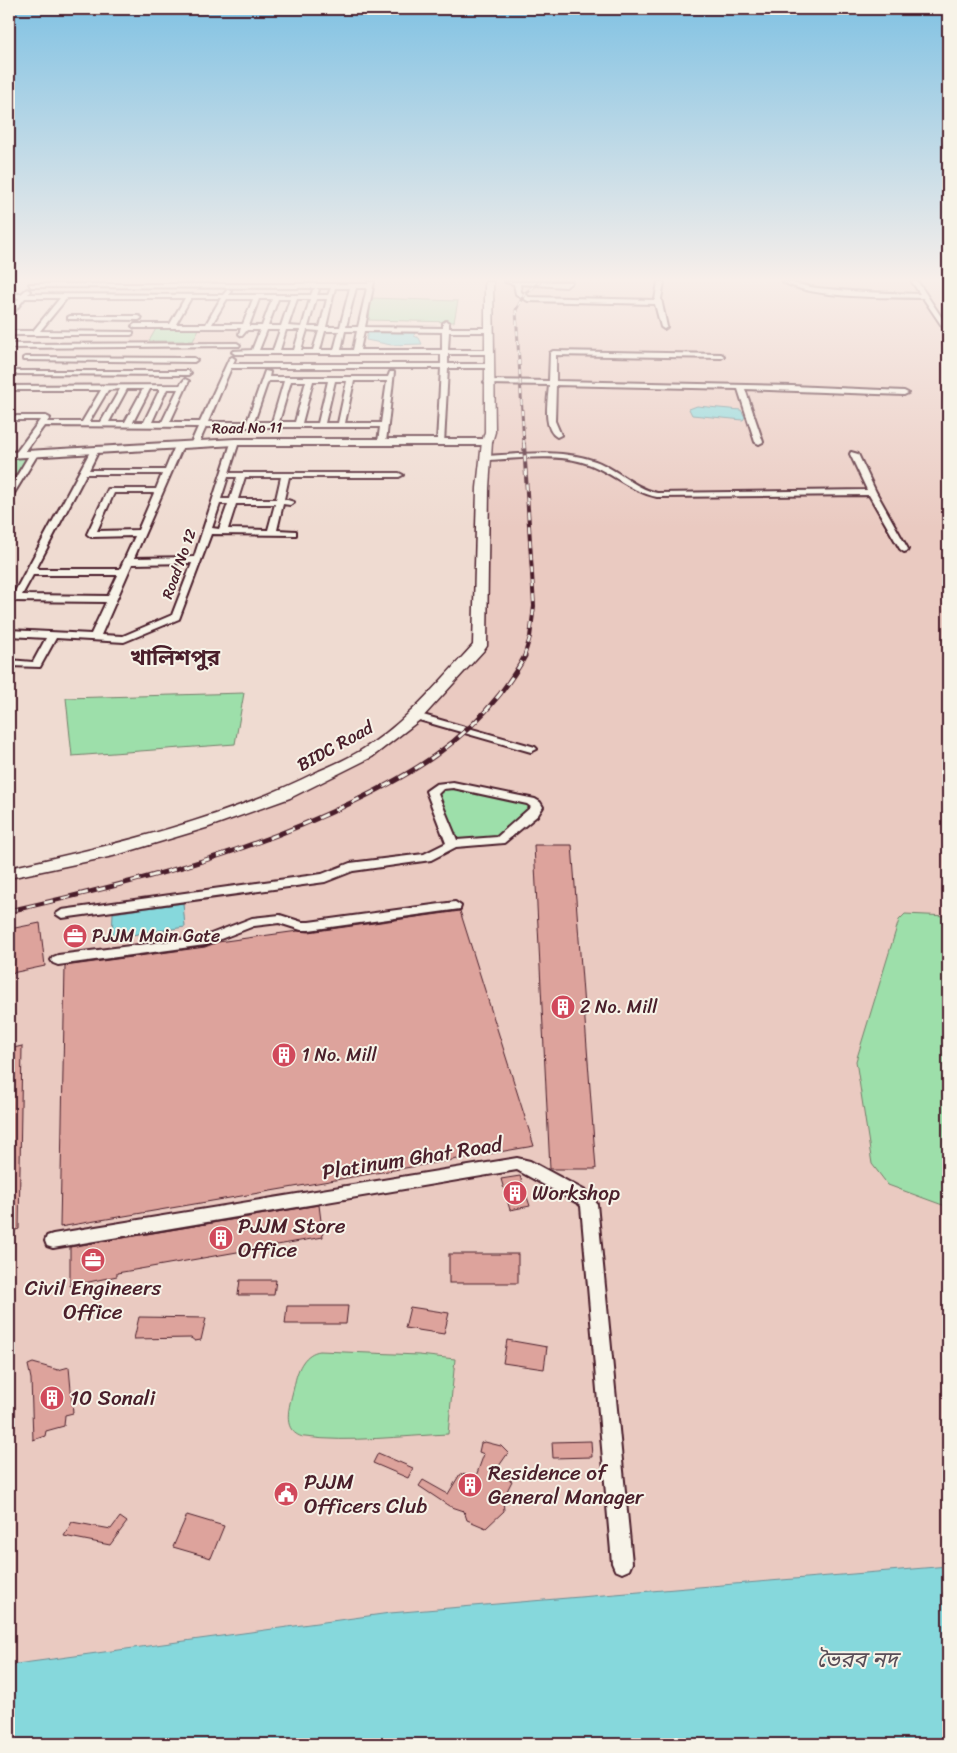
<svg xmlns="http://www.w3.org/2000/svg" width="957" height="1753" viewBox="0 0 957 1753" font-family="Sriracha,'Noto Sans Bengali',sans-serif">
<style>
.built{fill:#eacac1}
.green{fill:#9ddfaa;stroke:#747f6a}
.water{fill:#86d8dc;stroke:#6e8e95}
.building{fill:#dda39c;stroke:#4a1f2b}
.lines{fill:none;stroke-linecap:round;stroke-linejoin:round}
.minor-casing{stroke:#4a1f2b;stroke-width:4}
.tertiary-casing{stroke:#4a1f2b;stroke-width:4}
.secondary-casing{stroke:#4a1f2b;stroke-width:3}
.minor{fill:#f7f3e8;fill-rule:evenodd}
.tertiary{fill:#f7f3e8;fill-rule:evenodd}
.secondary{fill:#f7f3e8;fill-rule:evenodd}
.rail-far2-casing{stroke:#4a1f2b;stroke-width:3}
.rail-far1-casing{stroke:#4a1f2b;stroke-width:4}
.rail-casing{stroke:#4a1f2b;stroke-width:5}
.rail-far2{stroke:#f7f3e8;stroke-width:2;stroke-dasharray:5;stroke-linecap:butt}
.rail-far1{stroke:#f7f3e8;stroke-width:2.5;stroke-dasharray:7;stroke-linecap:butt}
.rail{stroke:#f7f3e8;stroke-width:3;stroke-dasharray:9;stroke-linecap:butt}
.labels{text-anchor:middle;stroke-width:4;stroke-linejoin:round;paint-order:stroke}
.far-street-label{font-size:15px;fill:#4a1f2b;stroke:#f7f3e8}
.street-label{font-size:18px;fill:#4a1f2b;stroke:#f7f3e8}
.poi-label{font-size:18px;fill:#4a1f2b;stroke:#f7f3e8;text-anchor:start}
.near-street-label{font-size:21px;fill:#4a1f2b;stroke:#f7f3e8}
.near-poi-label{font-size:21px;fill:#4a1f2b;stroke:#f7f3e8;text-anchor:start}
.district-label{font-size:22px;font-weight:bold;fill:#4a1f2b;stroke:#f7f3e8}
.near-water-label{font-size:22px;font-style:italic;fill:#594d57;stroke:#f7f3e8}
</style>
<rect width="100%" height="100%" fill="#efdbd1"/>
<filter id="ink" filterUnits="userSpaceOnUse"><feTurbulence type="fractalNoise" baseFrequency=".02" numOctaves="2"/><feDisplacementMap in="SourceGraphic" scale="10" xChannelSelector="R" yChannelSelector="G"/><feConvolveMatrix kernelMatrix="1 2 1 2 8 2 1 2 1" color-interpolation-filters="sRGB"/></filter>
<g filter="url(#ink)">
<g class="built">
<path d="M489,282H948V1568L9,1678V869L204,827L294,796L377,754L421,716L484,645L488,623Z"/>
<path d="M138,324H244L238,342H129Z"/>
</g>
<g class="green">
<path d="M371,298L458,301L454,322L369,320Z"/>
<path d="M157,327H200L193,341H149Z"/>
<path d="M30,454L9,483V455Z"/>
<path d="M244,693L235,744L72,756L66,698Z"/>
<path d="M443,785L536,804L504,838L453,844L433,789Z"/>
<path d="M905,914L948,916V1207L888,1185L872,1164L856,1061L899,920Z"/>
<path d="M320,1351L419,1355L455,1359L448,1434C403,1436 349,1443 305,1437C300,1437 295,1434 292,1430C283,1419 293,1394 295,1382C298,1368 305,1353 320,1351Z"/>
</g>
<g class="water">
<path d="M368,331H415L414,336L419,338L422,344L391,345L366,340Z"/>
<path d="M697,406L741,410L745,417L743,420L692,415L689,409Z"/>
<path d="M183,903L185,927L112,938L113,913Z"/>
<path d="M948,1566V1744H9V1665L390,1613Z"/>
</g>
<g class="building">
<path d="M534,845H572L596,1169H550Z"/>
<path d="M460,911L534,1146L60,1227L65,966L205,947L218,942L298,931L309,932Z"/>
<path d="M40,923L45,966L12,973L11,957L14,956L10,929Z"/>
<path d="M22,1046L19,1229L9,1232V1049Z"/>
<path d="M520,1176L530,1206L510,1210L501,1179Z"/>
<path d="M319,1205L323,1237L117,1273V1276L70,1286V1247Z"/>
<rect x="449" y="1254" width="69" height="29"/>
<path d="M240,1280H276L274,1295H238Z"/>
<path d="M287,1306H348L346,1324H285Z"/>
<path d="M410,1307L449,1313L444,1334L405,1328Z"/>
<path d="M139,1317L206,1318L201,1340L195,1341L191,1338L134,1339Z"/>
<path d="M507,1340L547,1347L544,1369L503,1363Z"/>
<path d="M33,1363L58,1370L69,1367L73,1413L65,1415L64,1426L46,1431L45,1436L33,1440L31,1379L28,1365Z"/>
<path d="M591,1441L592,1457L553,1458L552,1442Z"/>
<path d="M485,1442L501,1446L508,1453L494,1473L512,1481L503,1499L504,1511L486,1528L467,1520L464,1511L449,1506L419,1486L423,1480L448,1494L460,1474L476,1476L484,1454L479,1452L481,1443Z"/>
<path d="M378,1453L413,1468L408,1478L373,1463Z"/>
<path d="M187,1515L224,1526L211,1558L173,1547Z"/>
<path d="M120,1517L127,1522L110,1545L64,1536L72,1522L111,1529Z"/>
</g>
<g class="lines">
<defs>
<g id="minor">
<path d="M368,282H374L365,327L443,328V323L446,321L449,323V328H490L493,330L490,332H449L448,350H489L492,352L489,354H448V364H489L492,366L489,368H448L444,444L437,442L441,368H231L208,422H247L265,371L270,372L269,377H388L390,372H394L386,442L382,444L378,442L380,427H206L198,445L194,447L190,445L198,427L44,426L22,456L15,454L40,420H9V416H46L50,418L47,422H82L101,390H9V386L180,385L185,379L189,381L170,422H200L229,359L232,357L235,359L233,364H441V354H235L232,352L233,351L252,350L260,330H247L242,336L239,334L241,328H135L132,326L135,324H170L185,298H67L40,331L133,332V334L131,335H9V331H33L60,298H25L11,316L9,317V311L19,298H9V294H21L27,289L30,291L28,294L223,295L228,289L231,291L229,295H311L313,290L316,288L319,290L317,295H328L331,288L31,287L29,284H368ZM335,288H350L340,327H326ZM356,288H367L358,327H346ZM191,298H221L206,324H176ZM227,299H253L243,324H212ZM259,299H272L262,326H249ZM278,299H290L281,326H268ZM297,299H310L302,327L288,326ZM316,299H327L320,327H308ZM267,330H280L273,350H259ZM286,330H300L294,350H280ZM307,330L319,331L313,350H301ZM325,331H339L334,350H320ZM345,331H357L353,350H341ZM364,331L442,332V350H360ZM268,381H284L272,422H254ZM291,381H306L295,422H279ZM313,381H328L318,423H302ZM335,381H347L338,423H325ZM354,381H387L381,423H345ZM120,389L101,422H89L108,390ZM127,389H143L125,422H109ZM150,389H160L144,422H133ZM167,389H178L162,422H152Z"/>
<path d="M505,282H572L566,287L520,284L521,292L529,297L655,300L658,282H664L661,299L667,327L664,329L661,327L655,304L528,301L516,294L514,284Z"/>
<path d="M783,282C795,282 806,287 818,288C852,292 886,293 920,294L912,282H918L948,327V333L946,332L923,298C886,297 814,299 783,282Z"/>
<path d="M70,316H139L142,318L139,320L68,319V317Z"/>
<path d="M237,343L240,345L239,346L9,348V344Z"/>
<path d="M553,351L721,354L724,356L721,358L556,355V381L792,386L904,391L908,393L904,395L745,389L763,442L759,444L755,442L738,389L556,385L555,421L561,435L557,437C542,429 548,400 549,385L488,384L484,382L488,380L549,381L550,353Z"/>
<path d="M25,357L194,358L197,360L194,362L23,360V358Z"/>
<path d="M17,371H188L191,373L188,375L15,374L14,373Z"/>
<path d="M232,440L239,442L229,473H399L403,475L399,477H289L284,499L294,502L290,505L283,504L277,530L296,531V535L211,534L179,619L124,642L56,638L40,667L9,666V660L33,662L46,638L9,636V630L91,634L106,602L9,601V595H13L92,448L99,450L89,470H165L175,446L182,444L183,446L134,558L194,557ZM86,474H162L156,489H108L87,534L91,537L135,536L120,569H36ZM228,477H237L230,499H221ZM245,477H281L276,499H238ZM114,493H154L138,530L97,531ZM220,504H228L219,529L212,528ZM236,504H275L268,530L228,529ZM192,563L172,615L123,636L101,635L132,564ZM33,575H118L108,596L22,595Z"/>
<path d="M31,452L38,454L13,495L9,497V489Z"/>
<path d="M851,452L858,454L876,492L908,549L907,551L904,552L900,549L869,495L657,497C632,492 615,475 591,465C560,452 520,459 487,460L483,458L487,456C522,454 561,449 595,461C617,469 634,488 657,493L867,490L850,454Z"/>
<path d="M416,713L535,747L537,749L531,752L412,718L411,716L412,714Z"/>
<path d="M453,782L535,799L540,802L543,807L538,815L504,843L456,847L431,860L353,871L325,882L62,918L56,914L62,910L322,874L350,863L424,854L446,843L426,791L436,784ZM453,788L527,804L531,807L497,837L457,840L438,794L443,789Z"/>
<path d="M455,902L461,906L460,909L309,930H301L279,923L254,926L205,945L58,965L53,963L51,960L53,957L58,955L203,937L252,918L280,915L302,922H309Z"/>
<path d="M517,1158L530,1161L591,1194L597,1204L632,1563L629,1570L622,1573L615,1570L612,1563L581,1206L579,1204L517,1170L53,1248L47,1246L45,1241L47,1236L53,1234Z"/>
</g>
<path id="tertiary" d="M235,439H487L492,442L487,445H235L9,458V452Z"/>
<path id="secondary" d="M485,282H493L495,432L492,442L489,488L487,646L485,649L421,719L372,757L290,798L206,828L113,856L9,878V868C115,845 222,820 319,771C333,765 347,759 360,751C405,724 438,683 473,645L477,488L482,442L485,432Z"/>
</defs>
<use href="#minor" class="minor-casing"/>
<use href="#tertiary" class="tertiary-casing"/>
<use href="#secondary" class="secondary-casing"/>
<use href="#minor" class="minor"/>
<use href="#tertiary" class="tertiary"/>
<use href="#secondary" class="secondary"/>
<defs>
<path id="rail-far2" d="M524,445L516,310L525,293L540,282"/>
<path id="rail-far1" d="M524,657L530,637L534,606L524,444"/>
<path id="rail" d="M9,911C128,884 245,855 355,801C413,773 460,745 500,694C509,682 518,669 525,656"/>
</defs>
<use href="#rail-far2" class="rail-far2-casing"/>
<use href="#rail-far1" class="rail-far1-casing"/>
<use href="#rail" class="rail-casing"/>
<use href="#rail-far2" class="rail-far2"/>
<use href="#rail-far1" class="rail-far1"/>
<use href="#rail" class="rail"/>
</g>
</g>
<linearGradient id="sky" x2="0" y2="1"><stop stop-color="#81c2e3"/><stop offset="0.53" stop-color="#f8efea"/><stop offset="1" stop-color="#f8efea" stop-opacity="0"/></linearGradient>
<rect width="957" height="528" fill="url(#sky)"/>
<defs>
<symbol id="office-disc" viewBox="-11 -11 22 22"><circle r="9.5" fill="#d1495b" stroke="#f7f3e8"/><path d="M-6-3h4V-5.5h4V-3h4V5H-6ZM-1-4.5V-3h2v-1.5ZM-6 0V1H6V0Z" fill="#fff"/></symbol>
<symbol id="building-disc" viewBox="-11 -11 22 22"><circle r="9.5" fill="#d1495b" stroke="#f7f3e8"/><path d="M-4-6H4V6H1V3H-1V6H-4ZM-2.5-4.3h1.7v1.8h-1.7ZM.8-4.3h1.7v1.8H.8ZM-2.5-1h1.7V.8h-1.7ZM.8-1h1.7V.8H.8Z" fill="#fff"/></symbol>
<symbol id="civic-disc" viewBox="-11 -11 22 22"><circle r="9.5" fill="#d1495b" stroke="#f7f3e8"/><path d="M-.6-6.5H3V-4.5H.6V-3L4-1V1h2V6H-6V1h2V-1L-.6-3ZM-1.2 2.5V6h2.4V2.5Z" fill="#fff"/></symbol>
</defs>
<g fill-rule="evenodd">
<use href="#office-disc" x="61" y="922" width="28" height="28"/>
<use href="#building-disc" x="549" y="993" width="28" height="28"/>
<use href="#building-disc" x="270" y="1041" width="28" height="28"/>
<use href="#building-disc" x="501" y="1179" width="28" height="28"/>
<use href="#building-disc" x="207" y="1224" width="28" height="28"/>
<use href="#office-disc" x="79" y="1246" width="28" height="28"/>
<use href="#building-disc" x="38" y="1384" width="28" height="28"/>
<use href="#building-disc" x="456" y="1471" width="28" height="28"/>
<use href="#civic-disc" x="272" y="1480" width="28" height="28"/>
</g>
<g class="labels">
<g class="far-street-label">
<text transform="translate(247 428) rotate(-1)" y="5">Road No 11</text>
<text transform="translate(179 564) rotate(-70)" y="5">Road No 12</text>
</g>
<g class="street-label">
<text transform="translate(335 746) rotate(-29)" y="6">BIDC Road</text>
</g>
<g class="poi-label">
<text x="92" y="942">PJJM Main Gate</text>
<text x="580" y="1013">2 No. Mill</text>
<text x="302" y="1061">1 No. Mill</text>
</g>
<g class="near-street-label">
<text transform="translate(412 1158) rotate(-9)" y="7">Platinum Ghat Road</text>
</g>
<g class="near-poi-label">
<text x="532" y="1200">Workshop</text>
<text x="238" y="1233">PJJM Store<tspan x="238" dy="24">Office</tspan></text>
<text x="93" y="1295" text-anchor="middle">Civil Engineers<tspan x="93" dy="24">Office</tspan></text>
<text x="70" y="1405">10 Sonali</text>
<text x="488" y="1480">Residence of<tspan x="488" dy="24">General Manager</tspan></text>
<text x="304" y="1489">PJJM<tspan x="304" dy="24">Officers Club</tspan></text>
</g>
<g class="district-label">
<text x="175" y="665">খালিশপুর</text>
</g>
<g class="near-water-label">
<text x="857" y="1667">ভৈরব নদ</text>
</g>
</g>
<rect width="957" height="1753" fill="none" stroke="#f7f3e8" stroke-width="30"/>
<rect x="15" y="15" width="927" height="1723" fill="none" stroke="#4a1f2b" stroke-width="2" filter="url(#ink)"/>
</svg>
